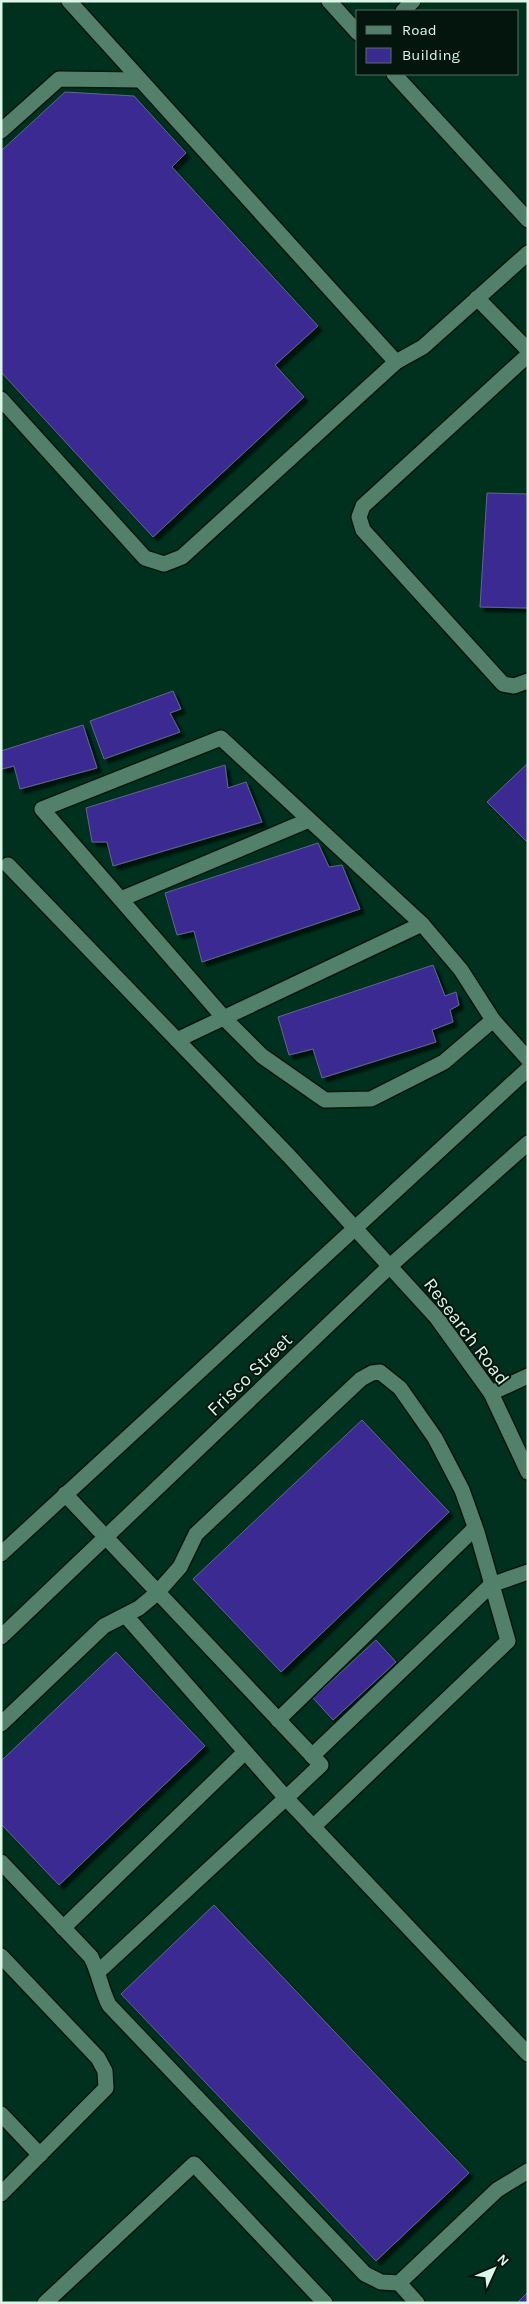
<svg xmlns="http://www.w3.org/2000/svg" width="529" height="2304" viewBox="0 0 529 2304" font-family="Karla,sans-serif">
<style>
.building{fill:#3a2b91;stroke:#63658d;filter:url(#shadow)}
.lines{fill:none;stroke-linecap:round;stroke-linejoin:round}
.minor-casing{stroke:#01160c;stroke-width:18}
.minor{stroke:#52806a;stroke-width:15}
.labels{text-anchor:middle;stroke-width:4;stroke-linejoin:round;paint-order:stroke}
.street-label{font-size:19px;fill:#ddf6e8;stroke:#03150d}
</style>
<defs>
<filter id="shadow"><feDropShadow dx="4.5" dy="4.5" stdDeviation="1" flood-color="#0009"/></filter>
</defs>
<rect width="100%" height="100%" fill="#00311e"/>
<g class="building">
<path d="M65,92L134,96L186,153L172,167L318,326L275,365L304,397L153,537L1,372V151Z"/>
<path d="M487,493L528,494V608L480,607Z"/>
<path d="M173,691L181,709L170,713L180,732L104,759L90,721Z"/>
<path d="M83,725L97,768L20,789L14,766L2,769L1,767V751Z"/>
<path d="M528,763V843L487,802Z"/>
<path d="M225,765L228,788L246,782L262,822L113,866L107,842H92L86,808Z"/>
<path d="M318,843L329,867L342,865L360,909L202,962L194,931L177,935L165,893Z"/>
<path d="M433,965L445,996L456,992L459,1005L450,1010L453,1022L432,1030L436,1042L322,1078L313,1049L289,1055L278,1017Z"/>
<path d="M362,1420L449,1512L281,1672L193,1579Z"/>
<path d="M376,1640L396,1662L333,1720L313,1698Z"/>
<path d="M116,1652L205,1746L59,1885L1,1824V1761Z"/>
<path d="M214,1905L469,2173L376,2261L121,1994Z"/>
<path d="M528,2292V2303H517Z"/>
</g>
<g class="lines">
<defs>
<g id="minor">
<path d="M69,1L396,362"/>
<path d="M329,1L358,33"/>
<path d="M403,11L413,1"/>
<path d="M394,74L528,220"/>
<path d="M1,131L59,79L140,80"/>
<path d="M477,298L528,350"/>
<path d="M528,355L363,506L359,517L363,530L503,684L514,686L528,681"/>
<path d="M1,399L145,558L164,564L182,557L396,362L423,347L528,253"/>
<path d="M8,865L289,1156L437,1318L491,1393L528,1472"/>
<path d="M121,899L309,820"/>
<path d="M422,924L461,970L493,1020"/>
<path d="M177,1040L422,924L221,738L42,809L224,1018L262,1056L325,1100L371,1099L444,1062L493,1020L528,1059"/>
<path d="M491,1393L528,1376"/>
<path d="M65,1494L321,1765L286,1798L528,2054"/>
<path d="M1,1554L528,1069"/>
<path d="M1,1637L390,1266L528,1143"/>
<path d="M278,1720L475,1528"/>
<path d="M1,1724L104,1626L139,1608L157,1593L180,1567L196,1534L361,1379L372,1373L380,1372L400,1388L435,1438L462,1490L477,1532L508,1641L313,1827"/>
<path d="M312,1756L491,1585L528,1572"/>
<path d="M1,1862L91,1957C99,1973 101,1989 109,2005L365,2274L381,2282L399,2283"/>
<path d="M63,1928L245,1752"/>
<path d="M1,1956L98,2058L105,2071L106,2088L1,2194"/>
<path d="M98,1972L286,1798L126,1616"/>
<path d="M1,2114L40,2155"/>
<path d="M45,2303L194,2164L325,2303"/>
<path d="M417,2303L399,2283L497,2190L528,2171"/>
</g>
</defs>
<use href="#minor" class="minor-casing"/>
<use href="#minor" class="minor"/>
</g>
<g class="labels">
<g class="street-label">
<text transform="translate(467 1331) rotate(53)" y="7">Research Road</text>
<text transform="translate(249 1374) rotate(-44)" y="7">Frisco Street</text>
</g>
</g>
<rect width="529" height="2304" fill="none" stroke="#ddf6e8" stroke-width="5"/>
<rect x="356" y="10" width="162" height="65" fill="#03150d" stroke="#5a6f65"/>
<rect x="366" y="26" width="25" height="8" fill="#52806a" stroke="#5a6f65"/>
<text x="402" y="35" font-size="15" fill="#ddf6e8">Road</text>
<rect x="366" y="48" width="25" height="15" fill="#3a2b91" stroke="#5a6f65"/>
<text x="402" y="60" font-size="15" fill="#ddf6e8">Building</text>
<g transform="translate(494 2269) rotate(46)" stroke="#03150d" stroke-width="4" paint-order="stroke">
<path d="M0-4L9 19L0 12L-9 19Z" fill="#ddf6e8"/>
<text y="-8" font-size="14" font-weight="bold" text-anchor="middle" fill="#ddf6e8">N</text>
</g>
</svg>
